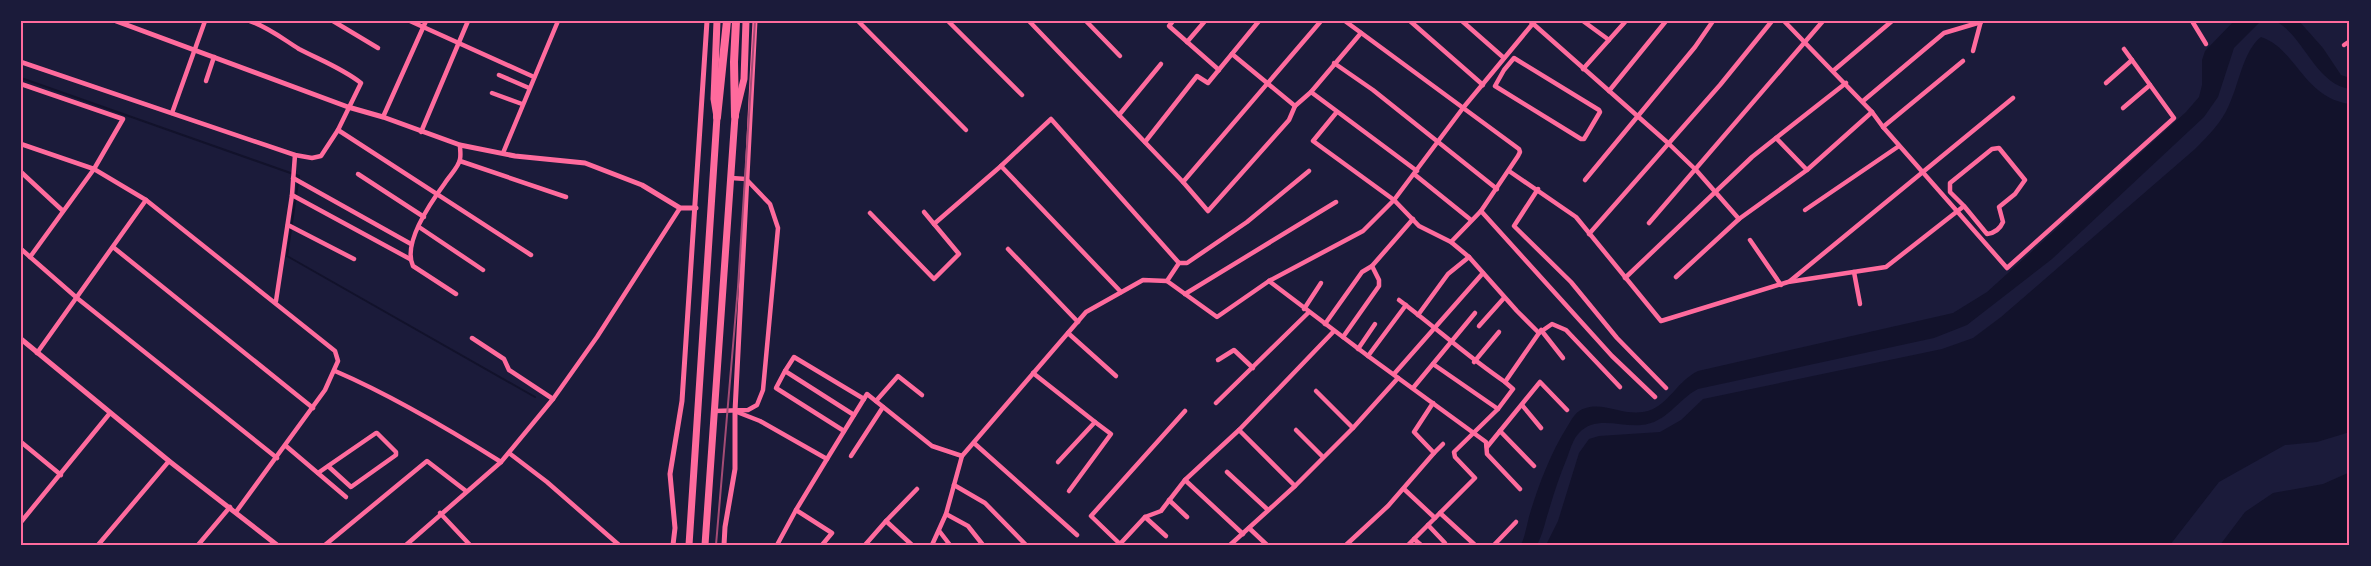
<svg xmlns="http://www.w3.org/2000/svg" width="2371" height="566" viewBox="0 0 2371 566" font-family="'Public Sans',sans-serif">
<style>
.water{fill:#12122b}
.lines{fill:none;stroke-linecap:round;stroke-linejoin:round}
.stream{stroke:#12122b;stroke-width:2}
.minor{stroke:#ff6b9d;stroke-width:4.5}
.tertiary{stroke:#ff6b9d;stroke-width:5}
.trunk{stroke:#ff6b9d;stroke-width:7}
.motorway{stroke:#ff6b9d;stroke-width:8}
.rail{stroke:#a44b75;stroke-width:2}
.neatline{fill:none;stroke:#ff6b9d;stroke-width:2}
</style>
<rect width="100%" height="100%" fill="#1b1b3a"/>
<g class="water">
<path d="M2234,21H2261L2234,48L2218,97L2204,117L2052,259L1967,325L1934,338L1698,389C1677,400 1667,423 1641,425C1621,427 1595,415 1579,433C1573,439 1570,450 1567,458C1560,475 1554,492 1549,510C1545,522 1543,534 1537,545H1521C1526,534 1527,522 1531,510C1540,481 1551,453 1567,427C1572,419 1576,410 1586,408C1607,401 1628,420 1653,409C1670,401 1679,380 1698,371L1953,313L1987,292L2186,112L2199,97L2202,85V60L2205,51Z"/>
<path d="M2275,21H2299L2323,48L2341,75L2350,78V89C2315,84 2303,34 2275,21Z"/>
<path d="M2261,37C2297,49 2303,98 2350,104V432L2317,442L2285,445L2219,482L2170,545H1546L1558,521L1579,453L1589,439L1599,436L1660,432L1681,420L1703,399L1942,349L1973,338L2001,317L2195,149C2208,136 2222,122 2229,105C2239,84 2243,51 2261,37Z"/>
<path d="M2350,472V545H2220L2245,512L2273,493L2323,484Z"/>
</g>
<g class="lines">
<path class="stream" d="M21,78L299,176L287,256L535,397"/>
<g class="minor">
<path d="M333,21L378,48"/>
<path d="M410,21L534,77"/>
<path d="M858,21L966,130"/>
<path d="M948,21L1022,95"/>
<path d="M1029,21L1183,182L1208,211L1289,120L1295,106"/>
<path d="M1086,21L1120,56"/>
<path d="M1173,21L1169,26L1219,70"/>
<path d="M1345,21L1519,149L1520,152L1518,156L1481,211L1451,242"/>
<path d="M1410,21L1483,85"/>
<path d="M1462,21L1504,58"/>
<path d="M1530,21L1668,143L1696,170L1739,219"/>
<path d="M1583,21L1609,40"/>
<path d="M1784,21L1872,112L1883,127L2007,268L2174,118L2124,49"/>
<path d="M2192,21L2206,44"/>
<path d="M1187,42L1205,21"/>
<path d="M2344,45L2350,41"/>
<path d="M1973,51L1981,21"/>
<path d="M1232,54L1295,106L1311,92L1417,171"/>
<path d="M1514,58L1599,110L1600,112L1584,139H1581L1495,86L1504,70Z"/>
<path d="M21,62L295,155L312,158L321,156L338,130L361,83C342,68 320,60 299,49C283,39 268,27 250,21"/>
<path d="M1334,63L1373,90L1497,189"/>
<path d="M1583,69L1625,22"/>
<path d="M1833,71L1892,21"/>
<path d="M499,75L529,88"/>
<path d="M206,81L214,57"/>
<path d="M2106,83L2132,60"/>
<path d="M21,84L123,119L94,169L30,257"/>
<path d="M1609,91L1666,21"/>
<path d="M1311,92L1361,33"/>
<path d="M492,93L522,104"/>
<path d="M1863,101L1944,33L1981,22"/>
<path d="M2123,108L2150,85"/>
<path d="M172,113L205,21"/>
<path d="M1336,113L1313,141L1394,200L1419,226L1451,242L1469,257L1517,311L1539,333L1505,382L1513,389L1498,409L1454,452L1455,457L1475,478L1435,518"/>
<path d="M1119,115L1161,64"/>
<path d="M383,117L426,21"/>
<path d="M1883,127L1963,61"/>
<path d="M338,130L531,255"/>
<path d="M421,132L468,21"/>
<path d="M1145,142L1197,76L1208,83L1259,21"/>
<path d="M21,144L94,169L146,200L335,351L338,361L325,390L236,512"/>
<path d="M503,153L558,21"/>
<path d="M460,161L566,197"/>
<path d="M1001,166L1121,292"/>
<path d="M1807,170L1776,138L1846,83"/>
<path d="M1509,171L1576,217L1661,321L1788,282L1886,267L1964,206L1950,192V183L1992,149L1999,148L2025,180L2015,194L1999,207L2003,222C2000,229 1995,233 1987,234L1964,206"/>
<path d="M21,172L63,211"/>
<path d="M358,174L424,217"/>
<path d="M1414,174L1471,220"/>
<path d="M293,178L411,244"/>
<path d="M1585,180L1695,47L1713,21"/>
<path d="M1183,182L1321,21"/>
<path d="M1538,189L1514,226L1571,282L1617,338L1666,388"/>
<path d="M292,195L410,259"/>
<path d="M1805,210L1899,146"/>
<path d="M1481,211L1612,356L1655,397"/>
<path d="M924,212L934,224"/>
<path d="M870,213L934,279L959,254L934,224L1001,166L1051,119L1179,263"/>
<path d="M1649,223L1823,21"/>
<path d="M288,225L354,259"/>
<path d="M419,227L483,270"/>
<path d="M1589,234L1720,85L1772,21"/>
<path d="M1750,240L1781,285"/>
<path d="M113,247L313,408"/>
<path d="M21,249L77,298L277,458"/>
<path d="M1008,249L1078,322"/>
<path d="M1854,272L1860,304"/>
<path d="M1676,277L1739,219L1807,170L1872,112"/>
<path d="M1625,278L1752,157L1776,138"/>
<path d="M1167,281L1179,263H1187L1247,222L1309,171"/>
<path d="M1269,281L1368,356L1486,442L1487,454L1520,489"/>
<path d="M1790,281L2013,98"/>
<path d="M456,294L413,266C402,243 431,202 445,183C449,176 459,167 460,159C461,155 460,150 460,145"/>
<path d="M1185,294L1336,202"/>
<path d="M1399,300C1435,327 1468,357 1505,382"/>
<path d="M276,301L292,195L295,155"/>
<path d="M1304,309L1321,283"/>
<path d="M1418,315L1448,274L1469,257"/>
<path d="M1325,324L1362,272L1372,266L1413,219"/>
<path d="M1479,326L1504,298"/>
<path d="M1541,330L1563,358"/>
<path d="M1068,333L1116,376"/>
<path d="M1539,333L1552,324L1566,330L1620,387"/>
<path d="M1343,337L1379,286V280L1372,266"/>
<path d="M472,338L504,359L509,370L553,399"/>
<path d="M1358,349L1375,324"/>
<path d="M37,353L146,200"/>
<path d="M1368,356L1406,305"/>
<path d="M1218,360L1234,350L1253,368"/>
<path d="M1474,362L1499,332"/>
<path d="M1433,364L1498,409"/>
<path d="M335,371C393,396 447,428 501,462"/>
<path d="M785,371L794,357L864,399"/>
<path d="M1033,373L1095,422L1058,462"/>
<path d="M1394,374L1483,273"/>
<path d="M1413,388L1475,313"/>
<path d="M1316,391L1353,428"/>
<path d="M876,401L898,376L922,395"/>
<path d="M1216,403L1309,312"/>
<path d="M1522,405L1541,428"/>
<path d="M714,411L748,410L757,405L763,390L778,228L770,204L746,179L731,178"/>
<path d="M737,412L760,421L827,459L867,394L932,446L962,456"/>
<path d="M1239,430L1295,486"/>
<path d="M1296,430L1323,457"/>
<path d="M844,431L776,388L785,371L854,415"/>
<path d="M1500,431L1534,466"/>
<path d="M21,442L61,475"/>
<path d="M974,443L1077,535"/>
<path d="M286,446L346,497"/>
<path d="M1487,447L1540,382L1567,410"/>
<path d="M509,453L547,482L619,545"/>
<path d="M1434,453L1443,444"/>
<path d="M851,456L883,407"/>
<path d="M1227,472L1268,510"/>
<path d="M318,473L328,466L376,433H377L396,452V455L351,487L328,466"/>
<path d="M1185,480L1243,534"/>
<path d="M954,485L985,503L1026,545"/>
<path d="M1404,489L1435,518L1408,545"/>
<path d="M1069,491L1111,434L1095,422"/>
<path d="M1169,500L1187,517"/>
<path d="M440,513L470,545"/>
<path d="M1440,513L1475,545"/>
<path d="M946,514L968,526L983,545"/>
<path d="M1145,517L1166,536"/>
<path d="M886,521L917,489"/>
<path d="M21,522L110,413"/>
<path d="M1428,525L1445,543"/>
<path d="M1249,528L1267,545"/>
<path d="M940,532L950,545"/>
<path d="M1414,539L1421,545"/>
<path d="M1120,544L1091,516L1185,411"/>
<path d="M98,545L169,461"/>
<path d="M198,545L230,507"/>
<path d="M325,545L427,461L466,491"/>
<path d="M406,545L501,462L553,399L597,337L680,208"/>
<path d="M777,545L796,510"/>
<path d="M822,545L832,533L796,510L827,459"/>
<path d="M865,545L886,521L912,545"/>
<path d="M932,545L946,514L962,456L1086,312L1143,280L1167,281L1217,317L1269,281L1363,231L1394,200L1463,108L1535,21"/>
<path d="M1119,545L1145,517L1161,511L1185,480L1239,430L1334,331"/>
<path d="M1230,545L1295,486L1353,428L1398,378"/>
<path d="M1346,545L1388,506L1434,453L1414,432L1433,403"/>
<path d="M1494,545L1516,522"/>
</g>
<g class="tertiary">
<path d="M116,21L348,107L383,117L460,145L515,156L585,163L642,185L680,208H696"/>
<path d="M21,339L169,461L277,545"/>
<path d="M673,545L675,528L670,474L682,401L707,21"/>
<path d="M724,545L725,527L735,469V411L755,21"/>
</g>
<g class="trunk">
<path d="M689,545L717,117L714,99L717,21"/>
<path d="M705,545L735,116L744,79L746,21"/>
</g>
<g class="motorway">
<path d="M735,116L734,62L736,21"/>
<path d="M717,117L727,21"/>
</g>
<path class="rail" d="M716,545L738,287L755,21"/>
</g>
<rect width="2371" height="566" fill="none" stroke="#1b1b3a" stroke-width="45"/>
<rect x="22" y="22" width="2326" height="522" class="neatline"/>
</svg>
